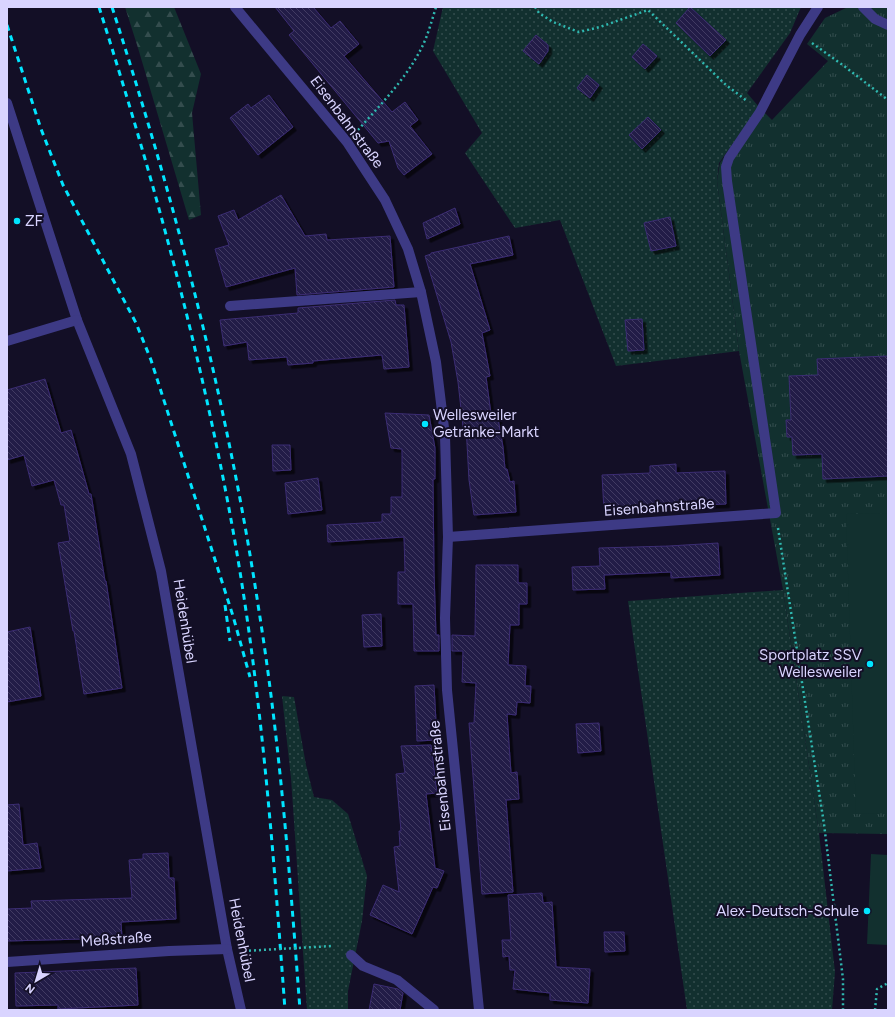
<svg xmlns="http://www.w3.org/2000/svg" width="895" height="1017" viewBox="0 0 895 1017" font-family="Figtree,sans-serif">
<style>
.grass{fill:url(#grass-dots)}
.forest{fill:url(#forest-firs)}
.park{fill:url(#park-tufts)}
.pitch{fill:#12302f}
.building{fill:url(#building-back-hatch);stroke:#3b2d73;filter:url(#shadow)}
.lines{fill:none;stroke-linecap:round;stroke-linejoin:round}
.path{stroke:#2fb8b0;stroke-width:2.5;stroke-dasharray:2 3;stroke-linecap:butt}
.minor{stroke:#3d3a85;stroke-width:10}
.rail{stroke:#00e5ff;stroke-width:3;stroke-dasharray:6 5;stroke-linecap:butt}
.path-bridge{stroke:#2fb8b0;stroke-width:2.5;stroke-dasharray:2 3;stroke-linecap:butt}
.poi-dot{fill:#00e5ff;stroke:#130f26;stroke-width:1.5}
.labels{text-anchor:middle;stroke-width:4;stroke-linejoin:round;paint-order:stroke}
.street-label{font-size:15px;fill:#d9d4ff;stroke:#130f26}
.poi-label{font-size:15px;fill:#d9d4ff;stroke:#130f26;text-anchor:start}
</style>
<defs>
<pattern id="grass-dots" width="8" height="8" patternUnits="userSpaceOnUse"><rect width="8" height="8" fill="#12302f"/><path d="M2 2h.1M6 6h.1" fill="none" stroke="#344d4e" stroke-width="1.8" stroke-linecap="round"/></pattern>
<pattern id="forest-firs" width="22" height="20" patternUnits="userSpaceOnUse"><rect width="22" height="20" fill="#12302f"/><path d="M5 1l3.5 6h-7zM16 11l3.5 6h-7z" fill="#344d4e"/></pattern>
<pattern id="park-tufts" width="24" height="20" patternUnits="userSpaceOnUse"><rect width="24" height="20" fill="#12302f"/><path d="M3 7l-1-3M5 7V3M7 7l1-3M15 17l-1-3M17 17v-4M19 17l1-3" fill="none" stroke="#344d4e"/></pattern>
<pattern id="building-back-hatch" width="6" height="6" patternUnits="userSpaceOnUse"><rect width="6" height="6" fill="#241b47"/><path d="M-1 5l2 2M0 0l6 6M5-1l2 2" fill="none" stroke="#433b63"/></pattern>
<filter id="shadow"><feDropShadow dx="3.5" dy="3.5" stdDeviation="0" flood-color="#0009"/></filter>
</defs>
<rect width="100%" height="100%" fill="#130f26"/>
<g class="grass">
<path d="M443,7H801L790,33L747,93L759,107L719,163L717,181L739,351L616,366L560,220L515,228L465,153L482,133L433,51Z"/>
<path d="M783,590L819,833L835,972L832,1010H687L628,601Z"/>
<path d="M282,696L294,697L306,765L314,797L332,800L348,814L367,876L362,921L348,991V1010H307L291,778Z"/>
</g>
<path class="forest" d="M125,7H174L201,74L192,113L201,215L189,220L138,48Z"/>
<path class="park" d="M848,7H888V834L819,833L783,590L739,351L717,181L720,163L759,107L772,120L828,61L807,44L825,18Z"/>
<g class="pitch">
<path d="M888,513V813L856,814L846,514Z"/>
<path d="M871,854L888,855V945L867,944Z"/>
</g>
<g class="building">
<path d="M275,7H313L331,28L340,21L359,44L344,56L392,112L405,102L418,120L410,126L432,154L404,175L398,168L389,141L378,143L289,35L294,31Z"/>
<path d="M690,7L726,40L710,56L676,23Z"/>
<path d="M536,35L548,45V51L539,64L523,51Z"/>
<path d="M643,44L657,56L645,69L632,57Z"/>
<path d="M587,75L599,85L590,98L577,88Z"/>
<path d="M269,95L293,127L258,155L230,118L248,104L251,108Z"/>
<path d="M648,117L661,130L642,149L629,135Z"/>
<path d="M281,195L305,236L326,234L327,240L390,236L394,287L297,295L295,268L226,287L215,249L229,245L218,216L234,210L238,220Z"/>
<path d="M455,208L460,224L427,239L423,223Z"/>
<path d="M670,217L676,246L651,251L644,223Z"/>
<path d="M509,236L513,255L470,264L490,330L482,333L490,376L486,377L491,414L497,413L503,447L505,469H507L510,482L514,481L516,512L474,515L469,480L466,426L463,427L458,382L451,342L425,256L431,254V253Z"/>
<path d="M395,300L396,305H404L409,367L384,369L382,355L313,361V363L288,365L287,357L249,360L247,342L224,346L220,320L298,313V308Z"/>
<path d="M642,319L644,350L628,351L625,320Z"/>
<path d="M888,356V476L823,479L822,454L793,455L792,437H787L786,420H791L789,376L818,375L817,359Z"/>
<path d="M45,379L61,433L71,430L89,494H91L105,581H106L122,688L84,694L74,631H73L58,543L70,541L64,505H61L54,480L32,486L24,455L7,460V390Z"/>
<path d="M385,413L429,415L435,448V479H433L434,572L436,635H439V651H414L413,604H398V572H405L404,537L328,542L327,525L382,522V514H391V497H402V449L391,448Z"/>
<path d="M272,445H290L291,470L273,471Z"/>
<path d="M676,464V473L725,471L726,504L652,507V509L604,511L602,475L650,473V466Z"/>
<path d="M318,478L322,510L288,514L285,483Z"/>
<path d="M718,543L720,575L671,578V572L604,575L605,589L573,590L572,567L600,566L599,548L669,546Z"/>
<path d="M476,565H518V583H527V604H519V625H510L508,665L526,666L525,686H531L530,703L517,702L516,715L507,714L511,773L517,772L519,799L506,800L513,892L482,894L469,723H474L476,683L462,682L463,651H452V635L475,636Z"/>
<path d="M381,614L382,646L364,647L362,615Z"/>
<path d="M30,627L41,696L7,702V632Z"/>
<path d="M434,685L437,740L417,741L415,686Z"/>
<path d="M599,723L601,751L578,753L576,724Z"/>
<path d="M431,745L437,793L426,794L435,868L444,871L437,888L433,887L412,934L370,915L383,885L399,892L394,847L400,846L399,831H401L396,774L405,773L401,746Z"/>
<path d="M19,804L23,845L37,843L41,868L7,871V805Z"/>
<path d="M168,853L169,878H174L176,919L121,922L122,938L7,941V909L32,908L31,901L132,898L129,860L143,859V854Z"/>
<path d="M542,893L543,903L552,902L556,967L590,969L588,1003L550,1000V993L513,989L515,970H510L509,956L503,957L502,940H511L508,895Z"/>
<path d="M604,932H624L625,951L605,952Z"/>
<path d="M136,968L138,1005L58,1009V1005L16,1006L15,973Z"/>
<path d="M374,984L398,989L403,993L400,1010H369Z"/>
</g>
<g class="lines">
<g class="path">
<path d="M535,7L539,13L553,22L579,32L600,27L648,10L726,85L747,101"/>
<path d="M812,43L844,66L888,100"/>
<path d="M358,130C381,104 406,79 422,47C428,35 432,20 436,7"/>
<path d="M778,528L824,824L843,979V1010"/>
<path d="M875,1010L877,989L888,983"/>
</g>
<g class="minor">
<path d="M235,7L347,142L385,200L408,249L421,292L436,362L445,436L448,537L445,618L447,690L479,1010"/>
<path d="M863,7L875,19L888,25"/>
<path d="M7,103L77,320L131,454L161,571L227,949L241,1010"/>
<path d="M230,306L421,292"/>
<path d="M7,341L77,320"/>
<path d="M448,537L776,513L727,181L726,167L729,158L760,112L800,35L818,7"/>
<path d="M351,955L363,966L397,980L434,1010"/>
<path d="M7,962L169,951L227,949"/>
</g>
<g class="rail">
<path d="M99,7C153,177 200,349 232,525C261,685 273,847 285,1010"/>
<path d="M112,7C176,205 228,405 259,611C280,743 290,877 300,1010"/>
<path d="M7,25L41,129L63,185L136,323L151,360L233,616L250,677"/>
<path d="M225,605L230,641"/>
</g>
<path class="path-bridge" d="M244,951L332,946"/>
</g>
<g class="poi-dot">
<circle cx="17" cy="221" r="4"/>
<circle cx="425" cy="424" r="4"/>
<circle cx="870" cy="664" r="4"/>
<circle cx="867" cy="911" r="4"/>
</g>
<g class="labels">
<g class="street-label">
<text transform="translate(347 122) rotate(53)" y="5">Eisenbahnstraße</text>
<text transform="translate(659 507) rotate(-4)" y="5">Eisenbahnstraße</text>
<text transform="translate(185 621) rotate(81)" y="5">Heidenhübel</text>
<text transform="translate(440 776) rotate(-96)" y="5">Eisenbahnstraße</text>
<text transform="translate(116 939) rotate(-4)" y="5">Meßstraße</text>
<text transform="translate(242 940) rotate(79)" y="5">Heidenhübel</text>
</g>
<g class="poi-label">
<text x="25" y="226">ZF</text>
<text x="433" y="420">Wellesweiler<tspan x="433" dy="17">Getränke-Markt</tspan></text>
<text x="862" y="660" text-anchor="end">Sportplatz SSV<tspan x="862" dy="17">Wellesweiler</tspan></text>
<text x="859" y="916" text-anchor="end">Alex-Deutsch-Schule</text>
</g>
</g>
<rect width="895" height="1017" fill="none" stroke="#d9d4ff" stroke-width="16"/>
<g transform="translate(36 981) rotate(218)" stroke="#130f26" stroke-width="3" paint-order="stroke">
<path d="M0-3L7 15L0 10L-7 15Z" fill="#d9d4ff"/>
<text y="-6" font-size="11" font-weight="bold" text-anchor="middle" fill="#d9d4ff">N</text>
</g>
</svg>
